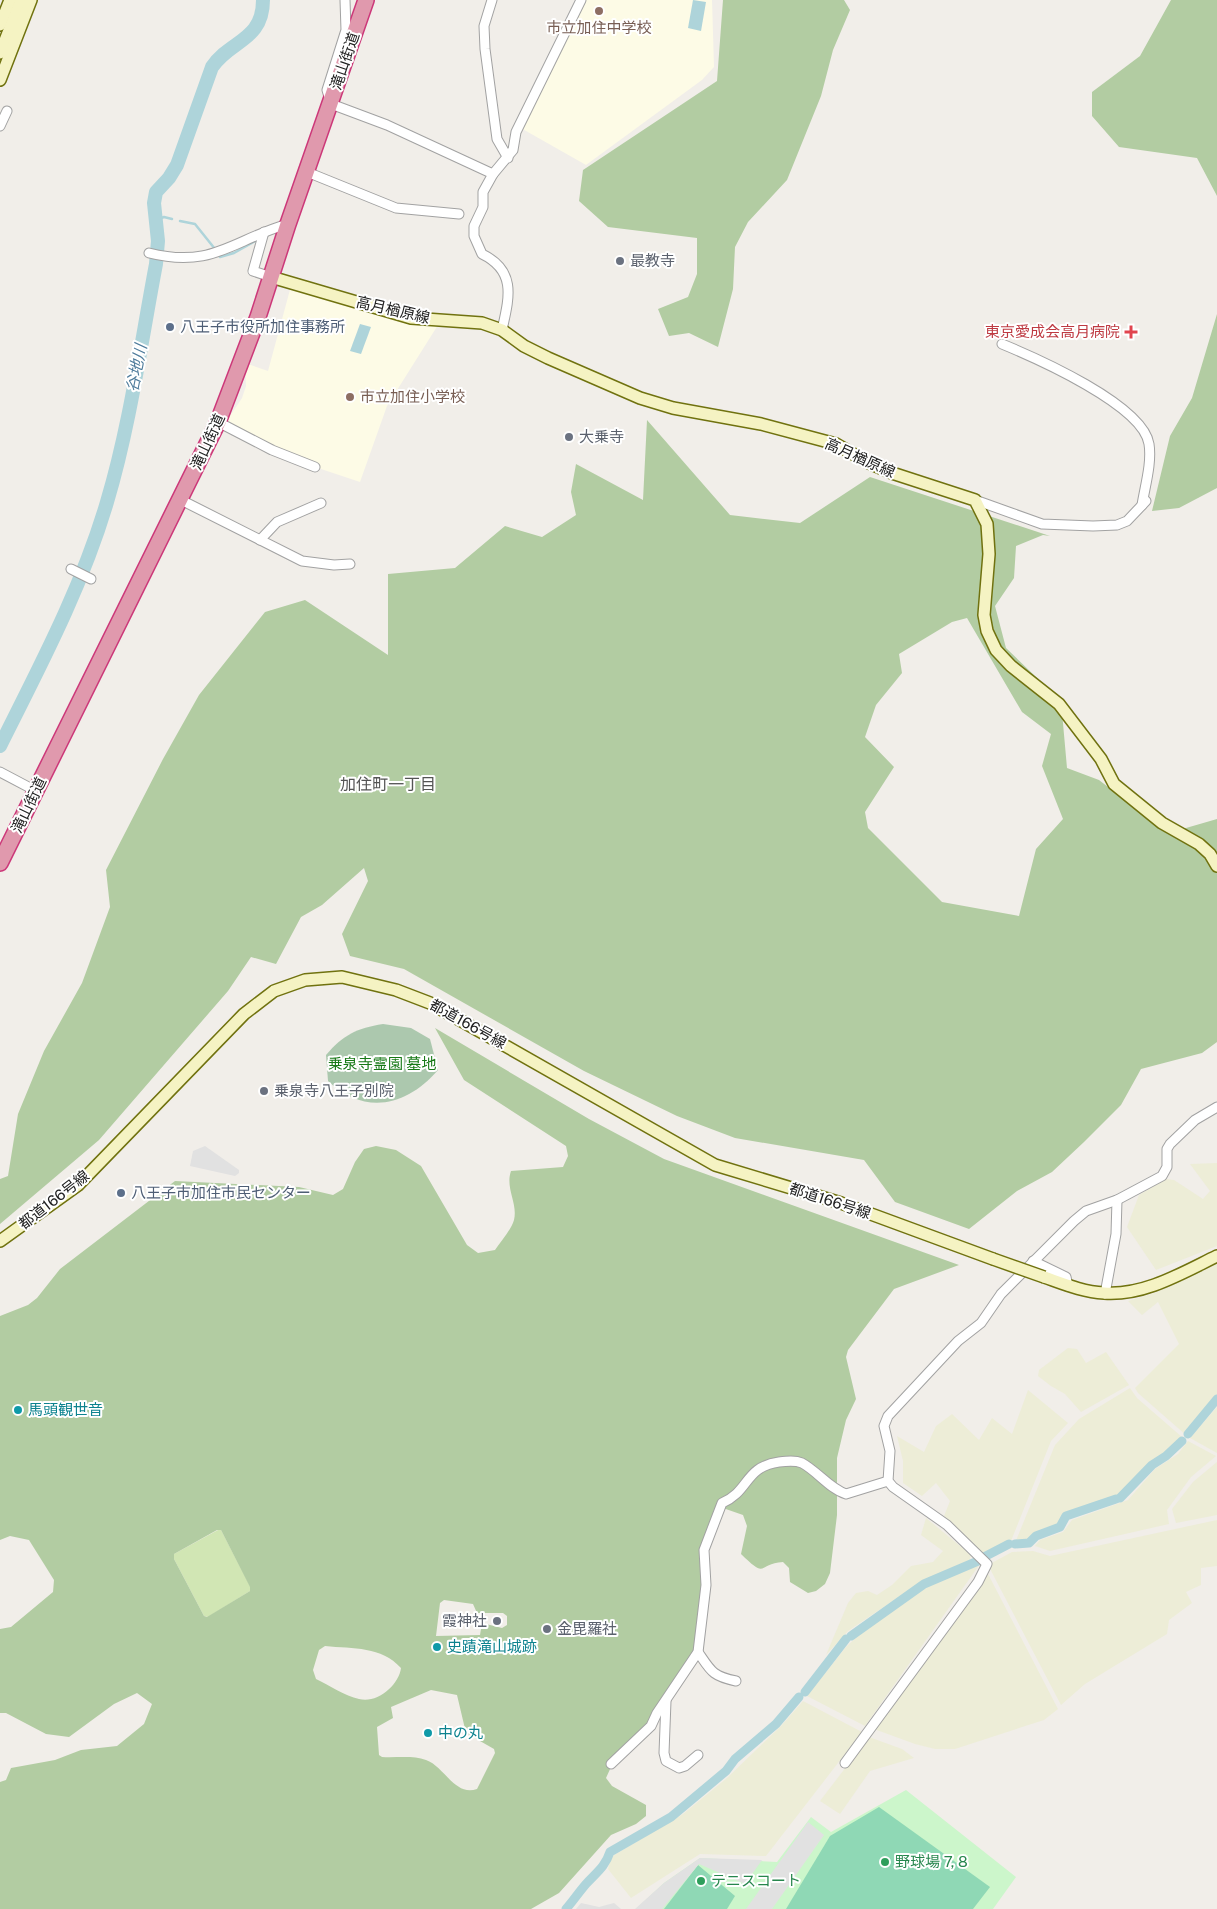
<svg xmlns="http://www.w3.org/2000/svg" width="1217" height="1909" viewBox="0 0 1217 1909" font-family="'Public Sans','Noto Sans JP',sans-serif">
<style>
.education{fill:#fdfbe6}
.farmland{fill:#ededd7}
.grass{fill:#d1e6b4}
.forest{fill:#b2cca2;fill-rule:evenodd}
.cemetery{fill:#acc8ae}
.park{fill:#ccf6cb}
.pitch{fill:#8fd8b5}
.parking{fill:#e1e1e1}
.water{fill:#aed4da}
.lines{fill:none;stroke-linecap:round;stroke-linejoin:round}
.stream{stroke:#aed4da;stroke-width:2.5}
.canal{stroke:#aed4da;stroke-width:9}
.river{stroke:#aed4da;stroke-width:14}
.street-casing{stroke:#a2a2a2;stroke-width:11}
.secondary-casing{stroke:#70720f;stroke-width:14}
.highway-casing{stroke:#cc3879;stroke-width:18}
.street{stroke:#fff;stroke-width:9}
.secondary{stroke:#f5f3c3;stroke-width:11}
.highway{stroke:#e099ad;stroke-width:15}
.secondary-bridge-casing{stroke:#70720f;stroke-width:14;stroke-linecap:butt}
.secondary-bridge{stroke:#f5f3c3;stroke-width:11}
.education-dot{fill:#8d6e63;stroke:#fff;stroke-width:2}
.worship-dot{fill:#6b7280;stroke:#fff;stroke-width:2}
.service-dot{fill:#5c6f8a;stroke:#fff;stroke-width:2}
.health-dot{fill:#e0444e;stroke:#fff;stroke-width:2}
.culture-dot{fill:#0f9aa8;stroke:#fff;stroke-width:2}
.leisure-dot{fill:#2e9e5b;stroke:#fff;stroke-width:2}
.labels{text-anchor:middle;stroke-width:4;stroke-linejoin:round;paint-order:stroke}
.education-label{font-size:15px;fill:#785e54;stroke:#fff}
.street-label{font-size:15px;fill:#212121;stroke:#fff}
.worship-label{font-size:15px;fill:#5b616d;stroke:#fff;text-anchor:start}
.service-label{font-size:15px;fill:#4e5e75;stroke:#fff;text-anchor:start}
.health-label{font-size:15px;fill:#be3a42;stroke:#fff;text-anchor:end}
.park-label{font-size:15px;fill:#177916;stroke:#fff}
.culture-label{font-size:15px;fill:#0d838f;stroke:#fff;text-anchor:start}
.leisure-label{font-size:15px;fill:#27864d;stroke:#fff;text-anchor:start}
.water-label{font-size:16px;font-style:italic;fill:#4e7b9b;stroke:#fff}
.neighbourhood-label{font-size:16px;fill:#545454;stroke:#fff}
</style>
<rect width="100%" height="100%" fill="#f1eee9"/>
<g class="education">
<path d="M581,0H712L714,67L702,80L586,165L519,127Z"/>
<path d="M291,286L438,325L387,406L360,482L315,467L224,425L242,398L246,386L245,363L268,371Z"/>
</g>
<g class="farmland">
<path d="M1217,1163V1246L1156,1270L1127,1227L1139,1195L1166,1179L1174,1180L1203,1199L1210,1191L1190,1164Z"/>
<path d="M1217,1263V1397L1186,1435L1138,1393L1135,1388L1179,1344L1158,1302L1142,1315L1128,1301L1155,1293Z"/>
<path d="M1068,1348L1077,1349L1086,1363L1106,1352L1129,1385L1081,1412L1065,1394L1051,1386L1038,1376L1039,1370Z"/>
<path d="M1130,1388L1137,1398L1182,1437L1166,1453L1150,1463L1121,1496L1066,1514L1057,1525L1036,1534L1029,1541L1015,1543L1055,1445L1079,1419Z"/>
<path d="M1028,1390L1068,1423L1051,1441L1011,1541L983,1555L944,1516L950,1501L936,1483L922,1496L903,1483V1461L897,1436L924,1452L936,1426L952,1414L979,1440L992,1418L1012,1434Z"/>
<path d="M1217,1407V1453L1190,1438Z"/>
<path d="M1188,1441L1216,1456L1191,1477L1167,1510L1169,1524L1050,1551L1035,1546L1040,1540L1063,1532L1072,1520L1128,1500L1155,1469L1178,1454Z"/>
<path d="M1217,1462V1515L1176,1523L1172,1509L1193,1482Z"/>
<path d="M926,1518L971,1555L969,1562L927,1579L897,1598L848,1631L826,1655L848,1603L856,1593L868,1591L877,1595L892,1585L911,1566L933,1562L943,1551L921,1535Z"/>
<path d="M1217,1520V1566L1201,1568V1585L1186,1592L1192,1603L1169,1620L1167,1634L1085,1684L1061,1705L988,1565L1012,1552L1033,1551L1050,1556Z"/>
<path d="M980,1564L865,1726L807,1696L846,1647L861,1633L926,1587Z"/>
<path d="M986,1570L1058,1709L1044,1720L955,1749H935L915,1744L874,1729Z"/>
<path d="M803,1701L862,1732L766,1856L700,1854L631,1898L608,1869L611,1857L683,1814L727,1778L781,1726Z"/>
<path d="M869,1737L902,1749L914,1758L870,1771L840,1814L820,1801Z"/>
</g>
<path class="grass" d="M218,1530H221L251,1588L250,1591L208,1617L204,1616L174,1559V1554Z"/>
<g class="forest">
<path d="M723,0H844L850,10L833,50L821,96L787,180L748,222L735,247L733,289L718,347L689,333L669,336L658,309L688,297L697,274V238L608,227L579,201L583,170L717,81Z"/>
<path d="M1171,0H1217V196L1197,158L1119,147L1092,116V92L1140,56Z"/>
<path d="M1217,314V488L1179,508L1152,511L1170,436L1192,398Z"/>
<path d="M647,420L730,515L800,523L870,477L1050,536L1043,535L1016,546L1014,578L995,606L1006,648L1061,701L1067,768L1099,780L1161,828H1186L1217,819V1042L1202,1053L1141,1069L1121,1105L1084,1142L1052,1172L1017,1191L969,1229L895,1202L864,1160L735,1138L677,1116L584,1071L404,969L350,956L342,934L368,881L364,868L322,905L301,917L276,964L251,957L228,991L99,1140L0,1224V1179L8,1176L18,1114L44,1051L82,983L110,907L106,870L163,759L199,695L265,612L305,600L388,655V574L455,568L505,526L542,537L576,515L571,492L576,464L643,500ZM967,618L1022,712L1051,734L1042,766L1063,819L1036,849L1019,916L942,902L868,828L865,812L894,767L865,737L876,705L902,673L899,654L952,622Z"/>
<path d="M435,1028L589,1119L664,1159L959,1265L894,1289L848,1350L846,1357L856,1399L846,1420L837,1458V1515L830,1573L825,1584L816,1591L808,1593L790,1582L789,1568L783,1562C756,1564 768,1580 741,1554L747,1526L743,1515L720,1507L712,1524L697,1648L649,1724L611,1767L606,1778L612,1786L646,1805V1816L636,1824L611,1835L559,1893L531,1909H0V1782L6,1780L11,1768L55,1760L81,1750L117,1746L144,1724L152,1704L137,1693L114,1704L69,1737L46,1734L6,1713H0V1629L11,1627L53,1592L54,1580L29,1540L10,1536L0,1540V1316L28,1305L37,1298L60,1269L175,1181L299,1187L333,1195L343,1189L355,1162L364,1149L376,1146L396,1150L421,1166L467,1245L478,1253L495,1250C501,1241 511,1230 514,1220C518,1203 505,1188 511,1171L563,1167L568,1156L566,1146L464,1080ZM217,1530H221L250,1587V1591L207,1617L204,1616L174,1559V1554ZM444,1600L473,1604L477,1613H503L507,1616V1625L502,1628L482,1623L480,1635L436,1636L440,1603ZM325,1646C354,1649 381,1646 401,1668C399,1685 377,1704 359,1699C345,1696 329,1685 316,1679L313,1670L319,1650ZM431,1690L457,1695L466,1733L494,1749L495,1753L477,1789C455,1797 444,1766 426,1760C413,1755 396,1758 382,1757L379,1755L377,1727L393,1718L391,1707Z"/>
</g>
<path class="cemetery" d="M383,1024L411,1028L430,1039L438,1070C407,1106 365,1116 328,1081L326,1055C343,1035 357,1028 383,1024Z"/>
<path class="park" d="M906,1790L1016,1877L993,1909H636L664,1883L700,1858L777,1862L811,1817L831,1832Z"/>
<g class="pitch">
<path d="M879,1807L990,1887L973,1909H786L830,1836Z"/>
<path d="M698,1865L735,1896L727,1909H664Z"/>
</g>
<g class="parking">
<path d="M205,1146L239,1170V1173L235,1176L190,1166L193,1151Z"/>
<path d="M808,1822L824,1835L772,1909H746Z"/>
<path d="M700,1858L762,1860L745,1884L699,1864L662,1909H635L664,1883Z"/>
<path d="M581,1903L599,1907L614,1903L621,1909H576Z"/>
</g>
<g class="water">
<path d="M693,0L706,2L701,31L688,28Z"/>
<path d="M360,324L371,327L361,354L350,351Z"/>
</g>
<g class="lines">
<g class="stream">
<path d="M156,220L164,217L172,219"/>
<path d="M180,221L195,224L215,249"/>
<path d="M220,257L234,253L257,240"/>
</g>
<g class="canal">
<path d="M1188,1434L1217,1399"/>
<path d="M1120,1498L1152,1465L1166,1456L1182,1441"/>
<path d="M1015,1544L1029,1543L1036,1536L1060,1527L1066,1516L1116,1499"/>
<path d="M984,1557L1009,1544"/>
<path d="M851,1636L924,1584L978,1561"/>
<path d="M805,1692L846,1639"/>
<path d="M566,1909C573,1901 579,1892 586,1884C597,1872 605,1867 610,1852L671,1817L726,1771L735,1759L776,1724L799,1697"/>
</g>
<path class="river" d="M0,746C40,666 82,587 107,502C130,425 141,343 156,264L158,241L154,203L156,192L169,178L177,165L212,67C230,40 263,41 263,0"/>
<defs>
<g id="street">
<path d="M345,0L346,30L327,90L331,104L387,125L493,174"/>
<path d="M492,0L484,26L485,49L497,139L508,158"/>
<path d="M0,126L7,111"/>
<path d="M307,172L396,208L459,214"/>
<path d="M264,232L253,271L271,277"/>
<path d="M149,253C213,269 232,240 288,224"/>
<path d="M502,330C509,298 517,271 482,254L474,236V226L483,207V192L493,174L513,150L516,132L581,0"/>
<path d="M1002,344C1036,358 1143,405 1149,444C1152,463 1145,486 1142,505"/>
<path d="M218,422L272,450L315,467"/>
<path d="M181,500L302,561L334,565L350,564"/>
<path d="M975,500L1042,524L1093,526L1117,525L1127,521L1146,501"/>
<path d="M260,540L277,522L321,503"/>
<path d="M71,569L91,579"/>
<path d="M0,772L36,791"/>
<path d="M1033,1261L1066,1277L1068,1286"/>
<path d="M1105,1294L1116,1234L1117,1200"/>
<path d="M698,1652C711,1671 712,1676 736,1681"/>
<path d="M666,1701L664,1753L666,1761L679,1768L685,1766L698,1755"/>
<path d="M845,1763L978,1582L987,1564L947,1525L893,1487L888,1481L890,1451L884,1426L888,1416L958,1341L981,1323L1001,1294L1074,1221L1086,1211L1117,1200L1162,1176L1167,1167V1149L1170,1144L1195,1120L1217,1107"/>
<path d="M611,1764L651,1726L657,1713L698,1652L706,1585L704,1550L722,1503C750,1491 744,1467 779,1462C787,1461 795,1460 802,1463C817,1471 830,1489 846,1494L888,1481"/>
</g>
<g id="secondary">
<path d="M0,25L10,0"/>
<path d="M0,53L21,0"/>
<path d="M0,80L31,0"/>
<path d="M271,277L411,318L482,323L502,330L524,346L548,358L640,398L673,408L761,424L836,444L867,462L892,473L975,500L987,524L989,554L984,615L987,631L996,650L1011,666L1059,704L1101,759L1114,784L1162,823L1199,844L1210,854L1217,866"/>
<path d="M0,1241L78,1185L244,1014L274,991L305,980L342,977L396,990L430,1003L715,1165L841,1203L993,1259"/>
<path d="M1044,1277C1064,1284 1083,1292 1104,1293C1144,1296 1182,1273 1217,1256"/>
</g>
<path id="highway" d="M0,863L218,422L258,317L288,224L366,0"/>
</defs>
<use href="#street" class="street-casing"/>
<use href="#secondary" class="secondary-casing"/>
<use href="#highway" class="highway-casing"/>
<use href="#street" class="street"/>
<use href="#secondary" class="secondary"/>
<use href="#highway" class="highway"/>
<defs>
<path id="secondary-bridge" d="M993,1259L1044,1277"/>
</defs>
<use href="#secondary-bridge" class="secondary-bridge-casing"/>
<use href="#secondary-bridge" class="secondary-bridge"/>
</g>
<g class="education-dot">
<circle cx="599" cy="11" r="5"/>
<circle cx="350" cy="397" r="5"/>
</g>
<g class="worship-dot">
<circle cx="620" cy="261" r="5"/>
<circle cx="569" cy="437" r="5"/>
<circle cx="264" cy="1091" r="5"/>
<circle cx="497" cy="1621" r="5"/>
<circle cx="547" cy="1629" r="5"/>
</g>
<g class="service-dot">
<circle cx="170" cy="327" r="5"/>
<circle cx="121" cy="1193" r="5"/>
</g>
<path class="health-dot" d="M1128.5 324.5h5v5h5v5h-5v5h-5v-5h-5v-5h5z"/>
<g class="culture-dot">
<circle cx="18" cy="1410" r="5"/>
<circle cx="437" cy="1647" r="5"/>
<circle cx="428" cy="1733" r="5"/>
</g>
<g class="leisure-dot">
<circle cx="885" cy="1862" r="5"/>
<circle cx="701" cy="1881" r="5"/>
</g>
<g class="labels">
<g class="education-label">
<text x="599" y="33">市立加住中学校</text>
<text x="360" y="402" text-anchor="start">市立加住小学校</text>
</g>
<g class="street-label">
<text transform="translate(345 61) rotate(-71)" y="5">滝山街道</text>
<text transform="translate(393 310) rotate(13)" y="5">高月楢原線</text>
<text transform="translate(208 442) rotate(-65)" y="5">滝山街道</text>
<text transform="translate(860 458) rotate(24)" y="5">高月楢原線</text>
<text transform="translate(29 805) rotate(-64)" y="5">滝山街道</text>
<text transform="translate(468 1024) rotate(29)" y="5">都道166号線</text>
<text transform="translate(54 1200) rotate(-38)" y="5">都道166号線</text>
<text transform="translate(830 1201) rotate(18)" y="5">都道166号線</text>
</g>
<g class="worship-label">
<text x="630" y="266">最教寺</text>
<text x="579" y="442">大乗寺</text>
<text x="274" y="1096">乗泉寺八王子別院</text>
<text x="487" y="1626" text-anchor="end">霞神社</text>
<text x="557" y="1634">金毘羅社</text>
</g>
<g class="service-label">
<text x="180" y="332">八王子市役所加住事務所</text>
<text x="131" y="1198">八王子市加住市民センター</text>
</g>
<g class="health-label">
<text x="1120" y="337">東京愛成会高月病院</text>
</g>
<g class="park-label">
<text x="382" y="1069">乗泉寺霊園 墓地</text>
</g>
<g class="culture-label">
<text x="28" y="1415">馬頭観世音</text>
<text x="447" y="1652">史蹟滝山城跡</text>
<text x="438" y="1738">中の丸</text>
</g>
<g class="leisure-label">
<text x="895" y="1867">野球場 7, 8</text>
<text x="711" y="1886">テニスコート</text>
</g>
<g class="water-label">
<text transform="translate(136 368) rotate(-79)" y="6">谷地川</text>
</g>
<g class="neighbourhood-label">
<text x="388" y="790">加住町一丁目</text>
</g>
</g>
</svg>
